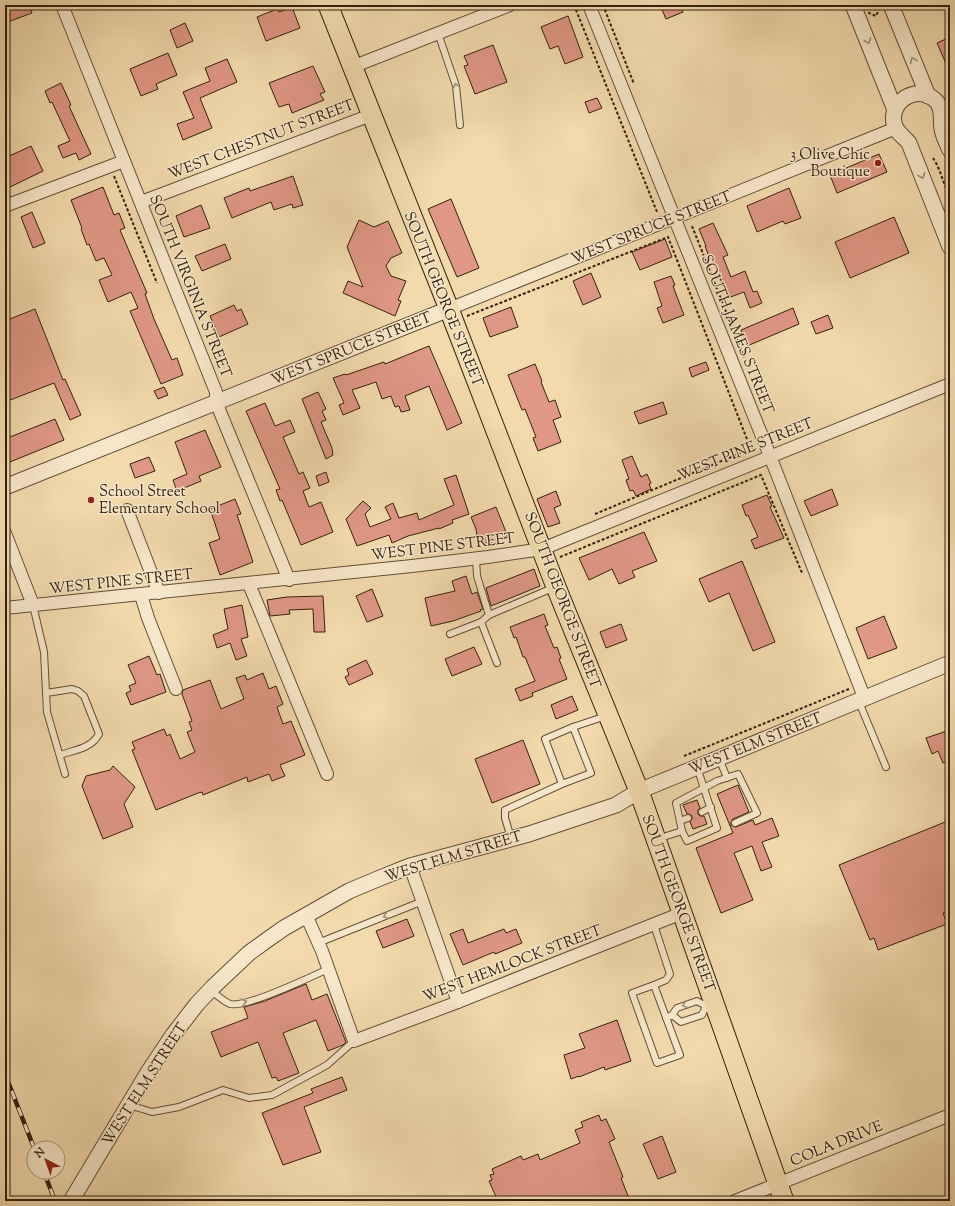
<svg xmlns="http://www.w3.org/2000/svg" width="955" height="1206" viewBox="0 0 955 1206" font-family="'Sorts Mill Goudy',serif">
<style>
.building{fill:#e09786;stroke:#32210e}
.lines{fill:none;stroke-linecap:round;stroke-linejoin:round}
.service-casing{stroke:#624f36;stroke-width:8}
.minor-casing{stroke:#624f36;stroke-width:14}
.tertiary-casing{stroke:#624f36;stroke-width:17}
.primary-casing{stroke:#32210e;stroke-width:21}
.path{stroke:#32210e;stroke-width:2;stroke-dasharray:3 2;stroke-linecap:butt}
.service{stroke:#f7e7ca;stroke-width:6}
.minor{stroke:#f7e7ca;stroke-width:12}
.tertiary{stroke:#f7e7ca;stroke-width:15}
.primary{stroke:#f2daad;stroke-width:19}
.rail-casing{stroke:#32210e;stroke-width:4.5}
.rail{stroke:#f7e7ca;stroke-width:3;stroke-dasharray:9;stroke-linecap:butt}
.oneway{stroke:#9e8e75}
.poi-dot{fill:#8f2418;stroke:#f7e7ca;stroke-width:1.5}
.labels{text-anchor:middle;stroke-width:3;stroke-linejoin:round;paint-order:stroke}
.street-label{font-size:15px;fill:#32210e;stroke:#f7e7ca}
.poi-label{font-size:15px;fill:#32210e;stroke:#f7e7ca;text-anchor:end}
</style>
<rect width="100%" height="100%" fill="#f2daad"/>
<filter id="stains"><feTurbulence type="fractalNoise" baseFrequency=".005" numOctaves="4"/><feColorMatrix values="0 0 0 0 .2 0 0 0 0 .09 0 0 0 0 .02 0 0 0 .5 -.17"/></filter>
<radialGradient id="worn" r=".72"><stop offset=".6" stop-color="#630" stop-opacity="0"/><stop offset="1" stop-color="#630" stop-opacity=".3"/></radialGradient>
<g class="building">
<path d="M5,5H29L32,13L5,23Z"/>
<path d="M660,5H680L683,12L666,19Z"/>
<path d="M292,7L300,28L266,41L257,17L277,9L279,12Z"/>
<path d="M568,16L583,57L565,64L558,46L550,49L541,27Z"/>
<path d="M185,23L193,41L177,48L170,30Z"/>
<path d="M950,37V73L937,43Z"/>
<path d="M493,45L507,82L475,94L464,66L468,65L464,56Z"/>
<path d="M168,53L177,75L156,84L158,89L141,96L130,69Z"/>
<path d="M227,59L237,82L200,98L212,128L183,140L177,124L194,118L183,92L210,81L205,68Z"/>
<path d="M313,66L325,92L320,94L324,100L292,113L289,104L279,107L269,83Z"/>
<path d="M61,83L71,105L69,106L91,154L79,160L76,153L63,158L58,146L70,141L52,102L50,103L45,91Z"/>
<path d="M597,98L602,108L589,113L585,102Z"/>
<path d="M31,146L43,171L10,187L5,176V158Z"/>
<path d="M879,154L887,172L837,193L830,175Z"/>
<path d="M293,176L303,205L293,208L292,204L274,210L271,202L232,218L224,198L249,188L250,191Z"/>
<path d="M103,187L114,215L119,213L125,228L120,230L147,293L145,294L154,319L172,360L177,358L183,375L161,384L130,311L138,308L131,292L108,302L99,280L112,275L104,258L96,261L89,244L87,245L81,229L82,228L71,200Z"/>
<path d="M789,188L801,218L785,224L783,221L757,232L747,206Z"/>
<path d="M451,199L479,268L457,277L428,209Z"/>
<path d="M201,205L210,228L184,237L176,216Z"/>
<path d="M32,212L45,243L33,248L21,217Z"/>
<path d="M894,217L909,253L850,278L835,242Z"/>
<path d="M359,220L374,227L388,221L402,253L391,258L386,266L391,276L406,281L398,300L401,301L395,316L343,293L348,281L363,287L347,247Z"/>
<path d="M713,223L728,255L723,257L731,277L745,271L753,292L757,291L762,303L750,308L744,292L728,298L713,261L711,262L705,246H706L699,229Z"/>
<path d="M665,239L672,257L640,270L632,252Z"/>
<path d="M225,244L231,259L202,271L195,256Z"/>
<path d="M591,273L601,297L583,305L573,281Z"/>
<path d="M671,276L675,285L673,286L684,315L663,323L657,308L662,306L654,282Z"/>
<path d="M234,305L237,311L241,309L248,324L219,337L210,316Z"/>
<path d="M511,307L518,327L490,337L483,318Z"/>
<path d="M793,308L799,324L747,346L741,330Z"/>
<path d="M35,309L63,380L65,379L81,415L70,420L54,383L5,402V321Z"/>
<path d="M828,315L833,328L816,334L811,322Z"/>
<path d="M429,346L462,423L447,430L429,386L405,396L410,410L401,412L399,406L395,407L391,396L382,399L376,382L352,390L360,408L343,415L339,405L344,403L333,378L345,374L346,375L384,362L385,364Z"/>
<path d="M706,362L709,370L692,377L689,368Z"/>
<path d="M535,364L542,381L541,382L549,402L555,400L561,417L553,420L561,442L538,451L533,438L536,437L525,409L522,410L508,375Z"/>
<path d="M164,387L168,395L158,399L154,391Z"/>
<path d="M318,392L326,409L322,411L326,420L321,422L332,448L333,455L326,459L302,399Z"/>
<path d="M663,402L667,414L639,424L634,412Z"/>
<path d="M265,403L275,426L290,420L295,432L283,437L299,474L303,472L310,488L303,491L309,507L321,502L333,532L301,545L282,500L280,501L276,490L280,489L246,411Z"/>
<path d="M55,419L64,440L5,464V439Z"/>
<path d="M205,430L221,467L199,476L201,481L177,491L173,480L187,474L175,442Z"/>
<path d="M632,456L641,477L647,474L651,483L649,484L651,489L636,496L633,490L630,491L626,480L629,479L622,460Z"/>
<path d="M149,457L155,471L135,478L130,464Z"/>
<path d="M326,472L329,482L319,486L316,476Z"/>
<path d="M456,475L469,514L452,520L453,523L439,529V528L408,536L392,543L389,535L357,546L346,519L363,501L371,508L365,514L370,527L391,519L385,507L393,503L399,518L417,513L419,520L454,505L444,479Z"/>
<path d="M832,489L838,505L811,516L804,501Z"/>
<path d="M556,491L561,505L554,508L560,523L548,527L537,499Z"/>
<path d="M767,495L772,506L770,507L784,538L755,549L751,540L758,537L748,515L746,516L742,505Z"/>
<path d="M235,499L241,514L237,515L253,562L220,575L209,543L220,539L210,509Z"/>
<path d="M496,507L508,537L493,542L478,544L476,529L471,517Z"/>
<path d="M644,532L657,561L632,571L635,577L619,584L612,569L589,580L579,558Z"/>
<path d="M742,561L775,642L753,651L729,593L709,602L699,579Z"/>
<path d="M534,569L540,586L491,606L486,588Z"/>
<path d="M466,576L472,594L477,592L483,609L480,610L481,611L453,621L431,626L425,598L455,591L452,581Z"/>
<path d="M372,589L383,616L367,622L356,596Z"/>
<path d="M323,596L325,632H314L313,609L289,610L290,614L270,616L267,600L287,597Z"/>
<path d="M242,605L248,637L241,639L247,656L236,660L230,643L217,648L213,635L228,629L224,609Z"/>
<path d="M544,614L548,625L545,626L554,648L557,647L561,658L559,659L567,679L532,693L533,696L520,701L515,689L535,681L525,657H523L516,637L514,638L510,627Z"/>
<path d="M884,616L897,648L868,659L856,628Z"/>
<path d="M621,624L627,640L606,648L600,632Z"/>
<path d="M474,647L482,664L452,676L445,659Z"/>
<path d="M149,656L157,675L160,674L166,692L131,705L126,693L131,691L129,686L136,683L128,665Z"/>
<path d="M366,660L373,674L349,685L345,677L349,675L347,669Z"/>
<path d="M263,673L269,689L276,686L283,704L277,707L283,724L291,721L305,755L280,765L285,776L272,781L269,774L248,782L247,777L203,795L202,792L198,793L156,810L132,750L135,749L132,742L164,729L167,736L170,734L180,759L195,752L187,732L192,730L189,722L192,721L182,694L183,690L210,680L221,709L244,699L236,678L245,675L247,680Z"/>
<path d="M572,696L578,710L556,719L551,705Z"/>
<path d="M950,730V760L943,763L938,751L932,754L926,738Z"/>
<path d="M523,740L540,784L492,803L475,759Z"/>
<path d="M113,766L135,787L124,804L133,827L103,839L82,786L86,776L110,770Z"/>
<path d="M738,785L749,812L733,819L731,822V825L736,827L753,820L755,825L772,818L779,836L762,842L772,867L761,871L752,846L734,853L753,900L721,913L696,848L733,833L717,794Z"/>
<path d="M697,800L700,808L698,810V814L700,816H704L707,824L693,829L690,822L692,819V816L689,814H687L683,805Z"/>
<path d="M950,820V910L943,913L947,924L878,950L874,938L870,940L839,865Z"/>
<path d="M407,919L414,936L383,948L376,931Z"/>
<path d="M463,929L468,943L504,929L506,933L516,929L522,943L495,954L494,952L463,965L450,934Z"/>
<path d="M306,984L312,1000L327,994L346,1042L343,1045L328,1051L316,1020L283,1033L299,1073L278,1081L276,1077L272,1078L258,1042L221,1057L211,1032L248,1018L244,1007L265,1001Z"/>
<path d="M617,1020L631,1061L605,1070L604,1067L579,1077V1076L571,1079L564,1055L585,1048L579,1034Z"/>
<path d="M342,1077L347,1090L304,1107L321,1152L283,1165L262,1113L313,1093L311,1089Z"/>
<path d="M599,1115L601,1121L606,1119L615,1139L609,1142L623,1177L621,1178L630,1201H498L489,1181L492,1180L490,1175L494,1174L492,1169L521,1156L523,1160L538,1154L540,1160L580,1143L575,1130L583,1127L581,1122Z"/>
<path d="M662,1136L676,1172L658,1179L643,1144Z"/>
</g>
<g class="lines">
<defs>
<g id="service">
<path d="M438,33L456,86L460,125"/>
<path d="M476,559L477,576L489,615"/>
<path d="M33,605L44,652L47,712L65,774"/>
<path d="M481,622L497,663"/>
<path d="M450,634L481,622L489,615L555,587"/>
<path d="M46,693L72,689L78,691L84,696L99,734C91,749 74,750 60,755"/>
<path d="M859,702L886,767"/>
<path d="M719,758L727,778"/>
<path d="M562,784L591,773L573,727"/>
<path d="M702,812L711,807"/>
<path d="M680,821L688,818"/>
<path d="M682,831L687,841L717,828L697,767"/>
<path d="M511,838L505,818V810L562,784L545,739L573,727L606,716"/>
<path d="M657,839L682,831L676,803L717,781L738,774L757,813L735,823"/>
<path d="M654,925L670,974L666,980L654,985"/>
<path d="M318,943L423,901"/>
<path d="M654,985L680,1055L657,1063L632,993Z"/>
<path d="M210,990C216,994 223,1001 230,1004C245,1008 311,977 328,969"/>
<path d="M666,1018L672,1015L677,1008L697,1001L706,1006L702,1015L681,1022L672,1015"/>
<path d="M129,1105L152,1112L179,1107L223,1090L249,1098L272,1095L327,1065L354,1041"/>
</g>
<g id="minor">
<path d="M62,5L216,392V402L289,580"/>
<path d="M589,5L770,456L864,697"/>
<path d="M352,67L510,5"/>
<path d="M141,202L371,115"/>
<path d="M5,206L124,161"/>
<path d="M449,309L896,128"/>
<path d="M127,510L159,593"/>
<path d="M5,533L33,605"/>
<path d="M249,584L327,774"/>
<path d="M141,595L148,618L176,689"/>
<path d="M5,608L412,566L488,557L542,549L950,384"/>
<path d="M410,866L458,1002"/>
<path d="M306,915L322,951L354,1041L458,1002L682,913"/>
<path d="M735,1201L950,1115"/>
</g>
<g id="tertiary">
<path d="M853,5L895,110"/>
<path d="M891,5L928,96"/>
<path d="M950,150C947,143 943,136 942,129C940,119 944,111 937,102C921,83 889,99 894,123C896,133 904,136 909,143L950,247"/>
<path d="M5,487L449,309"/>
<path d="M71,1201L147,1074L173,1035L197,1004L213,987L249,953L267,940L284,928L349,891L380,878L410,866L529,834L616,805L639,791L950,663"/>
</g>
<path id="primary" d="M328,5L449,309L556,587L639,791L784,1201"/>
</defs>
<use href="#service" class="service-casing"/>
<use href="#minor" class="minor-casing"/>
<use href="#tertiary" class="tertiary-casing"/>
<use href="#primary" class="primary-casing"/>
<g class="path">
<path d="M574,5L657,212"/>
<path d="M603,5L634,84"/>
<path d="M873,6L879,9L876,16L869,13Z"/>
<path d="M933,158C941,170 943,184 950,196"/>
<path d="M114,176L157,283"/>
<path d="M692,226L744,357"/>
<path d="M467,316L668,237L752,452"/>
<path d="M595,514L755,447"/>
<path d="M560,557L761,475L802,573"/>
<path d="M684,756L849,689"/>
</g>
<use href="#service" class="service"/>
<use href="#minor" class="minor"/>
<use href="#tertiary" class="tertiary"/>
<use href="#primary" class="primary"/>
<defs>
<g id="rail">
<path d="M5,1074L34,1148"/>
<path d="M44,1172L55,1201"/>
</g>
</defs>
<use href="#rail" class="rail-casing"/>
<use href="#rail" class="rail"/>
</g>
<defs><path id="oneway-chevron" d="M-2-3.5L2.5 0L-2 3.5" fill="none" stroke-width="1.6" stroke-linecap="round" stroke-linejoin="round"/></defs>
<g class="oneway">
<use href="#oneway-chevron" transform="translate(868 41) rotate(68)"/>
<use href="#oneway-chevron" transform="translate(913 60) rotate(-112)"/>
<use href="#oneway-chevron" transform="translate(456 86) rotate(-103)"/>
<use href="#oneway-chevron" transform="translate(922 176) rotate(68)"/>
<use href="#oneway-chevron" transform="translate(386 916) rotate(158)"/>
<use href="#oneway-chevron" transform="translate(244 1002) rotate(-15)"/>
<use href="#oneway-chevron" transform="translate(685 1005) rotate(162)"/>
</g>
<g class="poi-dot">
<circle cx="878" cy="163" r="4"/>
<circle cx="91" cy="500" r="4"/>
</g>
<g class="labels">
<g class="street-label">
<text transform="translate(261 139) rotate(-21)" y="5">WEST CHESTNUT STREET</text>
<text transform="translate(651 227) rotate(-22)" y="5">WEST SPRUCE STREET</text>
<text transform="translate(191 286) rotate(68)" y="5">SOUTH VIRGINIA STREET</text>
<text transform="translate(444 299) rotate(68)" y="5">SOUTH GEORGE STREET</text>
<text transform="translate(738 334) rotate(68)" y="5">SOUTH JAMES STREET</text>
<text transform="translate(351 348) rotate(-22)" y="5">WEST SPRUCE STREET</text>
<text transform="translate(745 449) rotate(-22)" y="5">WEST PINE STREET</text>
<text transform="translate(443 546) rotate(-7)" y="5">WEST PINE STREET</text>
<text transform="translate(121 581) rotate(-6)" y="5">WEST PINE STREET</text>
<text transform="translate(563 600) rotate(69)" y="5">SOUTH GEORGE STREET</text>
<text transform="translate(755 743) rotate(-22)" y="5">WEST ELM STREET</text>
<text transform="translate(453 856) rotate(-17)" y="5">WEST ELM STREET</text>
<text transform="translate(679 903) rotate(70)" y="5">SOUTH GEORGE STREET</text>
<text transform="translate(512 963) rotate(-21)" y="5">WEST HEMLOCK STREET</text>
<text transform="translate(144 1084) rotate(-57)" y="5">WEST ELM STREET</text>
<text transform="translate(836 1143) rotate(-22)" y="5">COLA DRIVE</text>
</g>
<g class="poi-label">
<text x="870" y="159">3 Olive Chic<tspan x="870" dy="17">Boutique</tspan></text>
<text x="99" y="496" text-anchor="start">School Street<tspan x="99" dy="17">Elementary School</tspan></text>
</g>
</g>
<rect width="955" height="1206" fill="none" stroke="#f2daad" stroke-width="20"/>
<rect x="6" y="6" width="943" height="1194" fill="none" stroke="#32210e" stroke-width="2"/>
<rect x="10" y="10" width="935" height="1186" fill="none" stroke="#32210e"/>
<g transform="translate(46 1160) rotate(319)"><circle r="19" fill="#f7e7ca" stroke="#a8987f"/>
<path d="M0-3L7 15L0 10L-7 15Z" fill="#8f2418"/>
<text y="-6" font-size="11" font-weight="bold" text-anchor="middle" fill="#32210e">N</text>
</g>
<rect width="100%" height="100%" filter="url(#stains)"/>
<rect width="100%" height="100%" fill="url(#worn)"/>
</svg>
